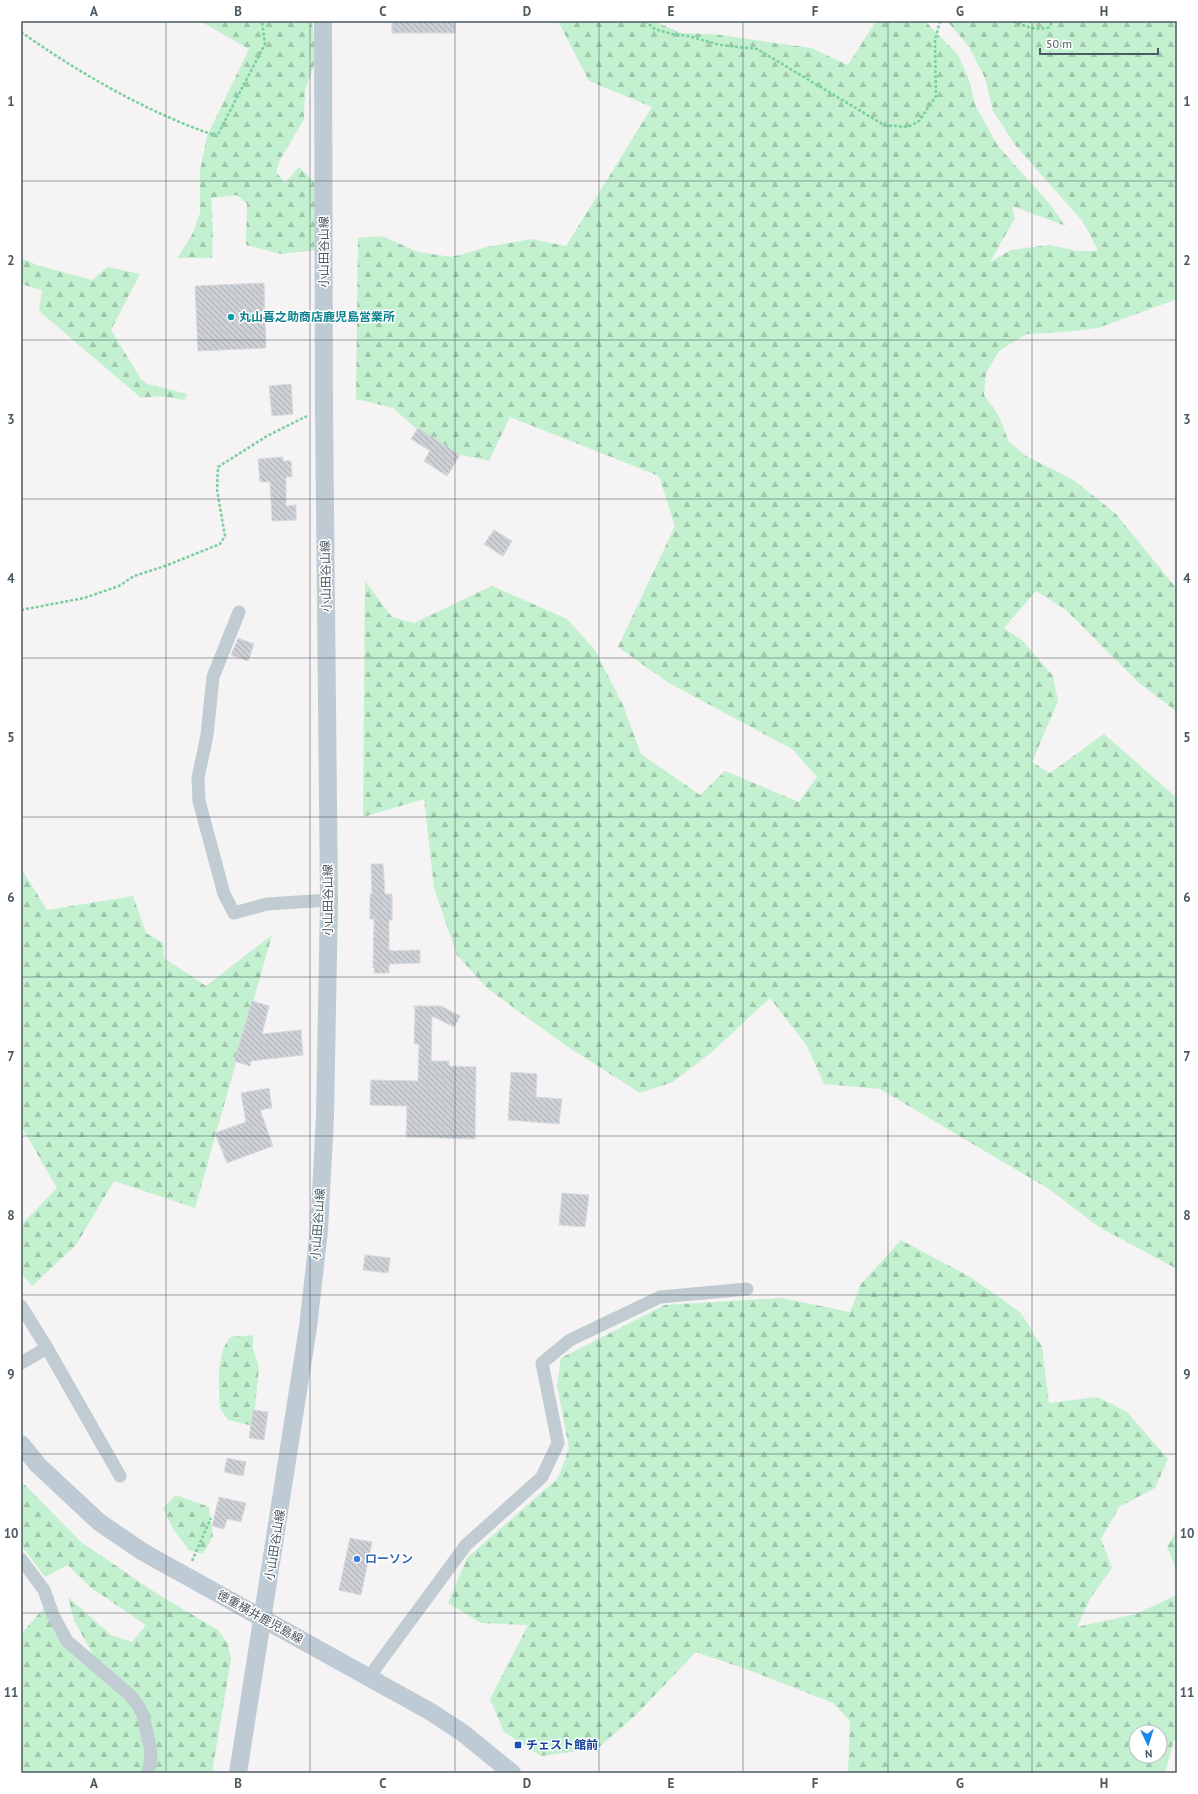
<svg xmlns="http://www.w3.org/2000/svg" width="1198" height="1794" viewBox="0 0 1198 1794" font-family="'PT Sans','Noto Sans JP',sans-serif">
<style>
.forest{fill:url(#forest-firs);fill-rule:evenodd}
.building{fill:url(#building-back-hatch);stroke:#d7dade}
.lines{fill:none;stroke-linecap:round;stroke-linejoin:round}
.path{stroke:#79d09c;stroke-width:2.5;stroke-dasharray:3 2;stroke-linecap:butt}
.street{stroke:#c1cbd2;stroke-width:13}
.secondary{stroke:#bfcbd4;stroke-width:18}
.grid{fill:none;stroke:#4a5861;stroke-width:1;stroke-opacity:0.55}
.culture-dot{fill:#0f9aa8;stroke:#fff;stroke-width:1.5}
.shop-dot{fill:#3f7fe0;stroke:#fff;stroke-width:1.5}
.transit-dot{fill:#1a4fb4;stroke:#fff;stroke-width:1.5}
.labels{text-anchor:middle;stroke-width:3;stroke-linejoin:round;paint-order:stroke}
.street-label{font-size:12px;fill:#4a5861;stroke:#fff}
.culture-label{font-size:12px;font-weight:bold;fill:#0d838f;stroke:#fff;text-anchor:start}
.shop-label{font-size:12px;font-weight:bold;fill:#366cbe;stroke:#fff;text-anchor:start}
.transit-label{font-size:12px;font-weight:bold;fill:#164399;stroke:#fff;text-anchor:start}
.neatline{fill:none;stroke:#4a5861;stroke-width:1.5}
.grid-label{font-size:13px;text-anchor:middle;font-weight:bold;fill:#4a5861}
</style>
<defs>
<pattern id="forest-firs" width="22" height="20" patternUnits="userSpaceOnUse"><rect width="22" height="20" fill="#c3f1d0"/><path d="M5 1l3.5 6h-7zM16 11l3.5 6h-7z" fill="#a0c6ac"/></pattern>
<pattern id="building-back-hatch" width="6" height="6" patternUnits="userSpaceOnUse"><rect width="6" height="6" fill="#cdd0d5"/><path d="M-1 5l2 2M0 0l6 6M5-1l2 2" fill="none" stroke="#a8acb0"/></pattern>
</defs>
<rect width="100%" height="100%" fill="#f5f3f3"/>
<g class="forest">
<path d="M200,21H312L316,60L305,90L304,119L280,160L276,172L285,183L299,167L316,184L317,250L281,254L246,245L247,204L237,195L211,198L213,231L212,258H177L192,235L200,213V170L207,136L249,49Z"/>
<path d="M558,21H654L681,33L713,34L811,48L848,65L876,21H925L958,55L969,80L976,107L998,146L1048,202L1066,226L1012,206L1015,218L990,262L1011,250L1049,245L1078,251H1098L1084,223L1016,146L993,111L985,78L969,47L947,21H1177V299L1098,328L1065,332L1027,334L1000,350L986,373L984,395L998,414L1009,442L1026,456L1072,479L1115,513L1177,589V712L1139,683L1066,610L1036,591L1004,628L1023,641L1053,676L1058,701L1032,762L1050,773L1104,734L1177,798V1269L1099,1227L1049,1189L880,1089L824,1084L807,1046L770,998L713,1051L673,1082L640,1093L565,1045L488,989L457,955L434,888L424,799L363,817L365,581L392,617L414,623L492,586L567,619L595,650L623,705L641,754L700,795L725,771L799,802L817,777L792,749L669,683L618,647L675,526L659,476L510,417L489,461L440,450L393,408L356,399L358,238L382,236L418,252L452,257L487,247L531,239L566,246L652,107L589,81Z"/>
<path d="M21,258L37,265L92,280L108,267L140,274L111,330L141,379L147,384L188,394L184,400L158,396L141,398L39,311L42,290L21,284Z"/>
<path d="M21,868L47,910L133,896L146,933L163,943L164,958L206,986L272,935L195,1208L114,1181L76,1245L32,1286L21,1273V1225L57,1188L21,1126Z"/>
<path d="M901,1240L972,1278L1021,1313L1042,1347L1049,1403L1097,1397L1126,1411L1168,1459L1155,1488L1119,1507L1101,1539L1112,1568L1091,1597L1077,1627L1136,1614L1177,1595V1740H1174L1165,1773H848L850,1721L833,1703L754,1672L696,1652L635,1716L598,1748L541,1756L504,1732L490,1699L528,1625L481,1623L448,1603L467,1558L558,1478L569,1448L557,1385L561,1358L665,1305L781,1298L850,1312L861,1284ZM1136,1732H1160V1756H1136Z"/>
<path d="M253,1335V1349L259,1368L253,1426L228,1420L220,1408L219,1391V1370L223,1349L230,1337Z"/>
<path d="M21,1481L81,1542L159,1595L218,1630L228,1644L231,1659L212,1773H21V1634L52,1599L81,1658L92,1653L74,1620L68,1597L111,1635L132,1642L146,1625L90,1587L68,1565L45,1577L21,1545Z"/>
<path d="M176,1495L209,1507L213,1536L203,1554L189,1550L173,1529L163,1508Z"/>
<path d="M1177,1530V1571L1167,1547Z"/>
</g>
<g class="building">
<rect x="392" y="21" width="63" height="12"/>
<path d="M264,283L266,348L198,351L195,286Z"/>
<path d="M291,384L293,414L272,416L269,386Z"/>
<path d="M418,428L460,455L447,476L424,461L430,451L411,439Z"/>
<path d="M283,457V461H291L292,477H286V506L296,505V520L272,521L270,482H260L258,459Z"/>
<path d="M494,530L512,541L503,556L484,544Z"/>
<path d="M238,638L254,644L248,661L231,655Z"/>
<path d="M371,864H383L385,894H392V920H389V949L392,951L420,950V963L389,964V973H374L375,968H373L374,919H370V894H372Z"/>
<path d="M252,1001L269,1006L262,1034L301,1030L303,1055L251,1061L250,1066L234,1061Z"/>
<path d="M412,1006H441L460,1016L454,1027L432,1016L431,1061H449V1066L476,1067L475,1139L406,1137L407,1106L370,1105L371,1080L418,1081L419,1044H414L415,1007Z"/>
<path d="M511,1072L537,1074L536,1097L562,1099L559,1124L508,1120Z"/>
<path d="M269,1088L272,1108L260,1110L273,1146L227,1163L215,1133L246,1122L241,1093Z"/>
<path d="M562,1193L589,1195L585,1227L559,1225Z"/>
<path d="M365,1255L390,1258L388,1273L363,1270Z"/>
<path d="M253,1410L268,1412L264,1440L249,1438Z"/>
<path d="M227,1458L246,1462L243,1476L224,1472Z"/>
<path d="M219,1497L246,1503L241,1522L227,1519L224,1529L212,1526Z"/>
<path d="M350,1538L372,1542L361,1595L339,1590Z"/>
</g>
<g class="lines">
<g class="path">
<path d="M645,21L655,29L672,34L688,36L720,45L757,49L884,125L908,127L919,121L936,96L935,40L940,21"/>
<path d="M1013,21C1027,27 1035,31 1050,27L1052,21"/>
<path d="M21,32C79,73 150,114 217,136L265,44L262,21"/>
<path d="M21,610L84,598L119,586L134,576L165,566L220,544L225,536L217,490L218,467L267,436L307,416"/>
<path d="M192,1561L211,1518"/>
</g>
<g class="street">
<path d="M239,612L213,677L207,735L198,778L199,801L224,894L234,913L267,904L329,900"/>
<path d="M21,1306L47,1348L120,1476"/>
<path d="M21,1363L47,1348"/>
<path d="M21,1559L44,1590L53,1615L67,1641L130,1695L139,1707L143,1715L150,1747L151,1759L148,1773"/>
<path d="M369,1677L466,1545L542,1477L558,1443L542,1363L570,1340L660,1297L747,1289"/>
</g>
<g class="secondary">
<path d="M21,1444L38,1465L99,1522L143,1552L431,1712L463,1733L512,1773"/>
<path d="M238,1773L308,1327L319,1230L325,1117L329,900L324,408L323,21"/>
</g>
</g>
<path class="grid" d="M166,21V1773M310,21V1773M455,21V1773M599,21V1773M743,21V1773M888,21V1773M1032,21V1773M21,181H1177M21,340H1177M21,499H1177M21,658H1177M21,817H1177M21,977H1177M21,1136H1177M21,1295H1177M21,1454H1177M21,1613H1177"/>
<circle class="culture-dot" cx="231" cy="317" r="4"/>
<circle class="shop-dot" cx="357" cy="1559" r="4"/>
<rect class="transit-dot" x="514" y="1741" width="8" height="8" rx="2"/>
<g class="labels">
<g class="street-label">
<text transform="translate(324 252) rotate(-90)" y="4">小山田谷山線</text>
<text transform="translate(326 576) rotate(-91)" y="4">小山田谷山線</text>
<text transform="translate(328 900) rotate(-90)" y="4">小山田谷山線</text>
<text transform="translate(318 1224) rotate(-86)" y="4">小山田谷山線</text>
<text transform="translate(275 1545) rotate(-81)" y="4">小山田谷山線</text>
<text transform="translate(260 1617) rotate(29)" y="4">徳重横井鹿児島線</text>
</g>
<g class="culture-label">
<text x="239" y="321">丸山喜之助商店鹿児島営業所</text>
</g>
<g class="shop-label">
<text x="365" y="1563">ローソン</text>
</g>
<g class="transit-label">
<text x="526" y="1749">チェスト館前</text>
</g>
</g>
<rect width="1198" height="1794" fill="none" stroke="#ffffff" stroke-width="44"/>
<g transform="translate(1148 1744) rotate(176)"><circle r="19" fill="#ffffff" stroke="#b7bcc0"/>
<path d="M0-3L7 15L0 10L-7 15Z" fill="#1989e9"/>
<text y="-6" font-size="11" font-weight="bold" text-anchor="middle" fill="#4a5861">N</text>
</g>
<path d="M1040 48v6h118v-6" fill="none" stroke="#4a5861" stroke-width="2"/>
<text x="1046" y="48" font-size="12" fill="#4a5861" stroke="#ffffff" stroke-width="3" paint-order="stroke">50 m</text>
<rect x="22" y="22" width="1154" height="1750" class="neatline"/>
<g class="grid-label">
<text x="94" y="16">A</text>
<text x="238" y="16">B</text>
<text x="383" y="16">C</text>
<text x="527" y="16">D</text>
<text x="671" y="16">E</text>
<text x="815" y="16">F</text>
<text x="960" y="16">G</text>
<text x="1104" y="16">H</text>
<text x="11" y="106">1</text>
<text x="1187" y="106">1</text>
<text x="11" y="265">2</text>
<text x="1187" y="265">2</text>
<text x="11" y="424">3</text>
<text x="1187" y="424">3</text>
<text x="11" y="583">4</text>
<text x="1187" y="583">4</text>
<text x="11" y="742">5</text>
<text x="1187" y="742">5</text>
<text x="11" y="902">6</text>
<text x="1187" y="902">6</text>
<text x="11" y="1061">7</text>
<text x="1187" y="1061">7</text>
<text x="11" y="1220">8</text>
<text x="1187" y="1220">8</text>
<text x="11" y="1379">9</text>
<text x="1187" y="1379">9</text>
<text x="11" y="1538">10</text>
<text x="1187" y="1538">10</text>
<text x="11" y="1697">11</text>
<text x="1187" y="1697">11</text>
<text x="94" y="1788">A</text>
<text x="238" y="1788">B</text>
<text x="383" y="1788">C</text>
<text x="527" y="1788">D</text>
<text x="671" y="1788">E</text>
<text x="815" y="1788">F</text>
<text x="960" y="1788">G</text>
<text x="1104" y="1788">H</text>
</g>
</svg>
